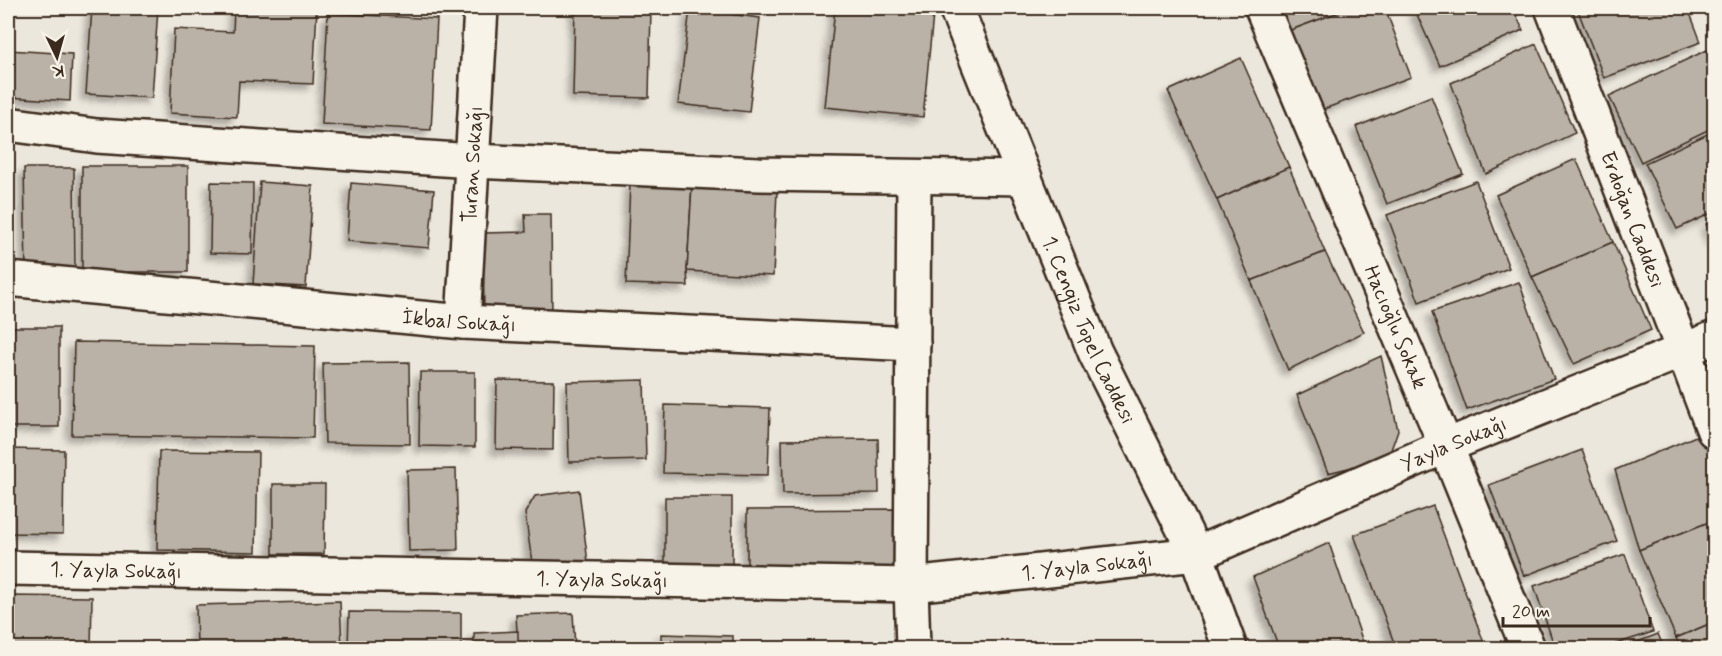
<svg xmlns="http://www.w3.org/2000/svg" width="1722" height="656" viewBox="0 0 1722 656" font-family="Mynerve,sans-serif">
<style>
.building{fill:#bab2a7;stroke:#3b2a1e;stroke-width:1.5;filter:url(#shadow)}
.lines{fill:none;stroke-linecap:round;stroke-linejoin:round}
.street-casing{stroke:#3b2a1e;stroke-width:38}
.secondary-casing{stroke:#3b2a1e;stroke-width:38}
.street{stroke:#f7f3e8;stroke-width:33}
.secondary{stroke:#f7f3e8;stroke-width:33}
.labels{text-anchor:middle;stroke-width:4.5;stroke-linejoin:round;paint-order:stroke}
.street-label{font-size:21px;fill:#3b2a1e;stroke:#f7f3e8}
</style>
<defs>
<filter id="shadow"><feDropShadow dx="-5.5" dy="5.5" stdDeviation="3" flood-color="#0004"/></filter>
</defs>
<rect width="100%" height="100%" fill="#ece7dc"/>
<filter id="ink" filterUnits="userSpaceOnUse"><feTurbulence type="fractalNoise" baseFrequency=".0167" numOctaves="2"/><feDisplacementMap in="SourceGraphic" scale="12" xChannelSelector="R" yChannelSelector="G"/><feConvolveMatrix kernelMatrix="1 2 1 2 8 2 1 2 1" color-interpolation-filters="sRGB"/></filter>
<g filter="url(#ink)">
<g class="building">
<path d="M92,8H158L152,98L86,94Z"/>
<path d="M234,8H317L313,84L239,81L237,117L170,113L174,29L233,32Z"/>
<path d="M575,8H651L649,98L573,96Z"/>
<path d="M835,8L933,15L923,117L825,107Z"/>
<path d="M1273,8H1350L1283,33Z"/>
<path d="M1350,8H1385L1411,77L1313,113L1283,33Z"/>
<path d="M1414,8H1513L1523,30L1440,66Z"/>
<path d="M1577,8H1688L1701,42L1604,78Z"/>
<path d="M690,9L760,18L749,112L678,104Z"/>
<path d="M328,13L437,19L431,130L322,124Z"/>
<path d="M1536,44L1575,133L1486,174L1451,83Z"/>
<path d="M8,50L72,54L70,101L8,97Z"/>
<path d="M1707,50L1714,65V127L1641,162L1609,96Z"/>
<path d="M1241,58L1289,167L1217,200L1168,91Z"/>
<path d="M1431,96L1463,174L1387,204L1356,127Z"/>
<path d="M1714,131V212L1677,229L1645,163Z"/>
<path d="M1576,159L1613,242L1532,277L1496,195Z"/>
<path d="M8,163H11L8,214Z"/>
<rect x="82" y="166" width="106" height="106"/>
<path d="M1289,167L1325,252L1251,281L1217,200Z"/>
<path d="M24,168H74L75,272L26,273Z"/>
<path d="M1476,181L1509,268L1419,302L1387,215Z"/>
<path d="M211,182L253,183L252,254L210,253Z"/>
<path d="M260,182L313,186L306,287L253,284Z"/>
<path d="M351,183L434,190L429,248L347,241Z"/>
<path d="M630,183L692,185L687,271L688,286L626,284Z"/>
<path d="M692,185L777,191L773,276L687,271Z"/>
<path d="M525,214H551L552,315L484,316L483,233L526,232Z"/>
<path d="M1714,221V243L1706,224Z"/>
<path d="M1613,242L1651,330L1574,364L1532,277Z"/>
<path d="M1325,252L1364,332L1288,370L1251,281Z"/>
<path d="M1519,282L1554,379L1467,410L1432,312Z"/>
<rect x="8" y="327" width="51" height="100"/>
<path d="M74,342L315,346L313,438L72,435Z"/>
<path d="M1381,356L1398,430L1388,458L1328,473L1297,395Z"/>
<path d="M409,362L410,444L325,443L323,363Z"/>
<path d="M420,372H475V447L419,446Z"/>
<path d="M497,380L554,381L553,450L496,449Z"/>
<path d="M644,380L646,460L569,462L567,382Z"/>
<path d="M665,405L770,408L768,475L663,473Z"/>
<path d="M1703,433L1714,465V520L1639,550L1615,470Z"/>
<path d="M878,439L879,493L783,494L782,440Z"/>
<path d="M8,449L64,450L63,534L8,533Z"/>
<path d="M1582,450L1617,541L1524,576L1489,485Z"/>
<path d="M159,451L258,452L256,552L157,550Z"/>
<path d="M456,469L458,550L409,551L407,470Z"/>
<path d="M273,484H325L324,554H273Z"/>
<path d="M579,490L588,563L532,562L525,513L535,496Z"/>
<rect x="665" y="497" width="67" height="73"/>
<path d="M1433,506L1486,648H1396L1354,535Z"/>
<path d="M896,509V568H747V510Z"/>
<path d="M1714,520V622L1676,638L1639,550Z"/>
<path d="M1329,543L1364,645L1352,648H1279L1253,577Z"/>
<path d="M1625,554L1653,632L1603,648H1555L1534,586Z"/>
<path d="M8,596L92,597L91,648H8Z"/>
<path d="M340,601L342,648H197L196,605Z"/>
<path d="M349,612L461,613V648H348Z"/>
<path d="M573,613L575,648H518L516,615Z"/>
<path d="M1714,622V648H1681L1676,638Z"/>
<path d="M518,631V648H474V633Z"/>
<path d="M661,634L733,636V648H661Z"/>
<path d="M1658,634L1664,648H1622Z"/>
</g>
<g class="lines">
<defs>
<g id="street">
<path id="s1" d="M1262,8L1446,446L1528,648"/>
<path id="s2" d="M1552,8L1714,431"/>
<path d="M8,124L97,136L473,161L759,174L1025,178"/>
<path id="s3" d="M8,279L463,322L913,344"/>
<path id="s4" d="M463,322L481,8"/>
<path id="s5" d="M8,568L911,585L1196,554L1446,446L1714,338"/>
<path d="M913,648L911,585L914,177"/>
</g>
<g id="secondary">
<path id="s6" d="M956,8L1095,352L1196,554L1230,648"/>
</g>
</defs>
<use href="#street" class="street-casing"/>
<use href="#secondary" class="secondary-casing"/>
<use href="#street" class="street"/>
<use href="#secondary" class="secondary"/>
</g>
</g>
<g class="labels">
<g class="street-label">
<text dy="7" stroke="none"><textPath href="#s4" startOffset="158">Turan Sokağı</textPath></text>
<text dy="7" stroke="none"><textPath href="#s2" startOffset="226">Erdoğan Caddesi</textPath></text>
<text dy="7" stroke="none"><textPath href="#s3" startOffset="453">İkbal Sokağı</textPath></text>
<text dy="7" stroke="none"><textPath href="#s1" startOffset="346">Hacıoğlu Sokak</textPath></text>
<text dy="7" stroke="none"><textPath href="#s6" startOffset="348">1. Cengiz Topel Caddesi</textPath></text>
<text dy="7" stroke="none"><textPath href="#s5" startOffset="1470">Yayla Sokağı</textPath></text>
<text dy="7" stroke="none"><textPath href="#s5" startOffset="1080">1. Yayla Sokağı</textPath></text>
<text dy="7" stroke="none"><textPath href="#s5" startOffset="108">1. Yayla Sokağı</textPath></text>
<text dy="7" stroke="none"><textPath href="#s5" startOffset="594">1. Yayla Sokağı</textPath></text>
</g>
</g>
<rect width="1722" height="656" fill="none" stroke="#f7f3e8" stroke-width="30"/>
<rect x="15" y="15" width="1692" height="626" fill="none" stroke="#3b2a1e" stroke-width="2" filter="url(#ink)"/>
<g transform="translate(57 57) rotate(175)" stroke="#f7f3e8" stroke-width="4.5" paint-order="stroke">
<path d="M0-4.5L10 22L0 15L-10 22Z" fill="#3b2a1e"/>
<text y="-9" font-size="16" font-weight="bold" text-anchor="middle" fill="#3b2a1e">K</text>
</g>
<path d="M1503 617v9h147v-9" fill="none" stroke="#3b2a1e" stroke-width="3"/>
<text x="1512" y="617" font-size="18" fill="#3b2a1e" stroke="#f7f3e8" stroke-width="4.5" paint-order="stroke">20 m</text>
</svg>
